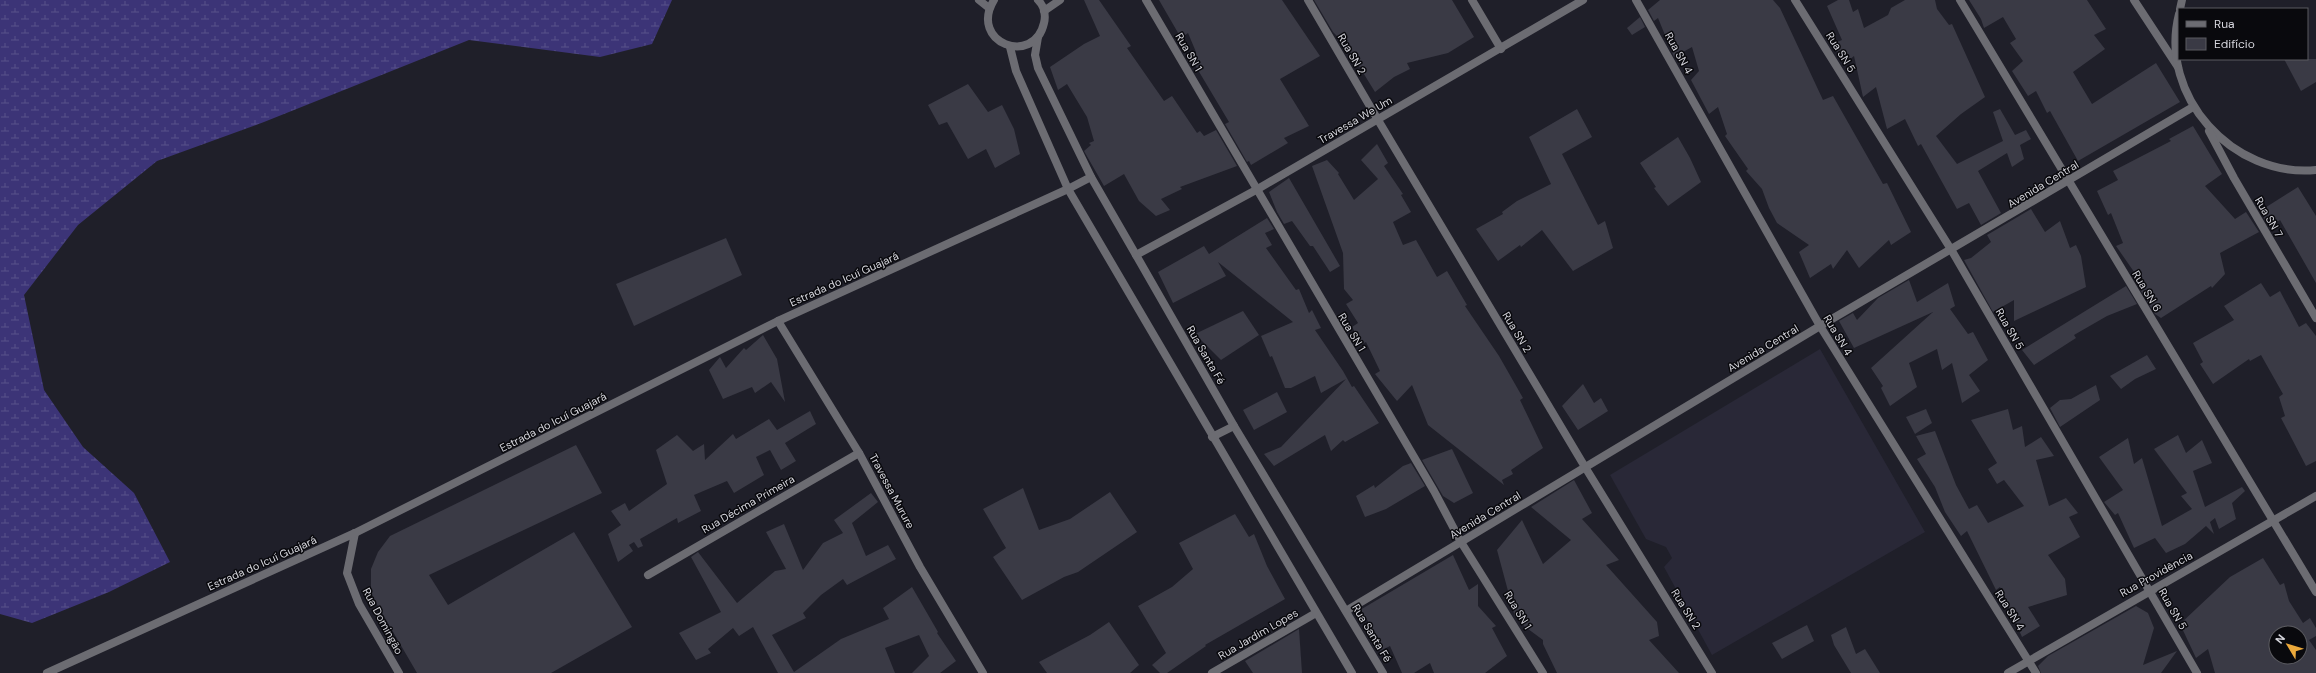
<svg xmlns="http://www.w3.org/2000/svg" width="2316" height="673" viewBox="0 0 2316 673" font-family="'DM Sans',sans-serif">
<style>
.built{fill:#292837}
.wetland{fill:url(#wetland-marsh)}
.building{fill:#3a3a45;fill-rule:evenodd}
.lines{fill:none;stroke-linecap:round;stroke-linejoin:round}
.minor{stroke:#6c6c72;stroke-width:8}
.tertiary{stroke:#6c6c72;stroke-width:8}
.labels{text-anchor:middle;stroke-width:3;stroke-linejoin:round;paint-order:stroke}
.street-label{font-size:11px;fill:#d6d6dd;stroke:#09090d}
</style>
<defs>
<pattern id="wetland-marsh" width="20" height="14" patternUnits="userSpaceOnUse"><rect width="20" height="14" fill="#3c3477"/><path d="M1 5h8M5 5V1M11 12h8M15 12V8" fill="none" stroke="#57518a"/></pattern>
</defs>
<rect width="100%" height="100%" fill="#1f1f29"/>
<path class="built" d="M1820,349L1925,532L1712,655L1664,567L1672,558L1666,547L1646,539L1610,475Z"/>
<path class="wetland" d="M0,0H672L652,44L600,57L469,40L264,122L157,161L78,225L24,295L44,390L83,447L134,493L170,562L109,592L32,623L0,614Z"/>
<g class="building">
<path d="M1084,0H1099L1131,46L1127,48L1164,101L1172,96L1197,133L1200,131L1204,136L1216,130L1237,166L1180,187L1182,189L1161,199L1170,210L1156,216L1139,201L1124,174L1104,186L1084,151L1091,145L1089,143L1094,141L1087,117L1067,84L1058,90L1050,67L1084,44L1100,36Z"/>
<path d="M1159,0H1282L1320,56L1280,79L1309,126L1284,138L1288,143L1251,165L1249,161L1247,162L1225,124L1229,122L1195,65L1196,52L1188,33L1181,38Z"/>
<path d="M1314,0H1452L1474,37L1448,53L1407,63L1410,69L1394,77L1375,92L1346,45L1333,32Z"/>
<path d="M1660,0H1773L1780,8L1823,100L1833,96L1883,184L1887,183L1911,232L1891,245L1889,240L1859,268L1847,250L1833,269L1831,264L1810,278L1799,252L1809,245L1777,223L1769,208L1762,189L1746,171L1748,169L1725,136L1727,134L1718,107L1709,114L1691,80L1699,71L1692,47L1674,57L1658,18L1654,21L1648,10Z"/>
<path d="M1838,0H1849L1853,12L1858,9L1864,28L1888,15L1891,8L1905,0H1935L1937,9L1949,25L1952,24L1985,97L1961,114L1936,136L1957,164L2003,141L1993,112L2000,109L2015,135L2026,130L2031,139L2020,145L2024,159L2012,167L2007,153L1978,171L2001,213L1981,225L1969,203L1957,209L1921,144L1918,146L1905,119L1887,129L1876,87L1863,97L1854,56L1844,64L1832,44L1842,40L1827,6Z"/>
<path d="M1969,0H2087L2106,29L2094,35L2105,49L2073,72L2092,104L2156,63L2180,102L2078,161L2050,111L2047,113L2036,91L2028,96L2012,71L2023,61L2010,43L2016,39L2003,17L1984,28L1981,19Z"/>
<path d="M1640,17L1645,27L1632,35L1627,28Z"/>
<path d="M2284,59H2316V82L2301,91Z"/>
<path d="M968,84L988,112L1002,105L1014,129L1020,154L995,168L986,149L968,159L947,122L939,125L928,105Z"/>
<path d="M1577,109L1592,137L1562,154L1598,225L1605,221L1613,248L1573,271L1542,230L1521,247L1520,245L1498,261L1476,229L1503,214L1502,212L1517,201L1551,184L1529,137Z"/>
<path d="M2193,126L2222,174L2205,186L2235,219L2246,212L2259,232L2220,253L2225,274L2212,288L2211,286L2161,318L2155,314L2135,281L2139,279L2116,246L2123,243L2111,213L2108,215L2097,191L2118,180L2113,171L2171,141L2169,139Z"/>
<path d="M1678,137L1690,158L1701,182L1668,206L1654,188L1656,187L1640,163Z"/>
<path d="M1377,144L1388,163L1384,166L1403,194L1401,195L1411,212L1393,222L1403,245L1416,240L1437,277L1447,271L1467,305L1465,306L1499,356L1523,398L1520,400L1543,448L1511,470L1513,474L1502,480L1504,485L1428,425L1412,385L1397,401L1375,374L1380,371L1366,342L1362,344L1352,327L1358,323L1346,304L1353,300L1344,289L1343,253L1312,166L1327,160L1339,173L1338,174L1354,200L1378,179L1361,160Z"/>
<path d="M1289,178L1340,266L1330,272L1313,246H1310L1292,221L1284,224L1277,212L1269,192Z"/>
<path d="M2298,187L2316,216V283L2280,220L2269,226L2260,211Z"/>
<path d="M2031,209L2045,232L2060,221L2070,248L2076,245L2081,256L2086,287L2014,321V300L1993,312L1964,260L1971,258L1991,242L1987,235Z"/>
<path d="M1267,218L1274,229L1265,233L1272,245L1266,248L1296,290L1299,289L1309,313L1312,310L1321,328L1315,330L1343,371L1352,387L1354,386L1379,423L1345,442L1343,440L1331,451L1325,435L1274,466L1264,454L1281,447L1346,379L1321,393L1315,376L1291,388H1285L1272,356L1270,357L1261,336L1293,322L1218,262L1226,276L1173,303L1158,272L1204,246L1209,254Z"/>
<path d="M726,238L742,275L634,326L616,284Z"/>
<path d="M1909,280L1917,302L1948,283L1955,306L1950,309L1968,334L1973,332L1988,360L1969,375L1980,391L1962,403L1952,363L1942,370L1937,349L1909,363L1917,387L1890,406L1881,388L1883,386L1871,368L1933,312L1854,348L1839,321L1853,313L1857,320L1878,298Z"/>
<path d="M2261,283L2270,297L2280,291L2299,327L2306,323L2316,336V461L2306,466L2281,418L2285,416L2279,397L2283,394L2261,355L2250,361L2249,359L2213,384L2200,364L2203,362L2193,343L2234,320L2224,306Z"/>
<path d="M2126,286L2137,304L2107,316L2074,335L2076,338L2034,365L2022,350Z"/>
<path d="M1243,311L1259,335L1221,360L1195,334Z"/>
<path d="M763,335L777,359L785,402L771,382L755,393L752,387L723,399L709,370L720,357L726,368L744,348L746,350Z"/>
<path d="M2147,355L2156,369L2135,379L2121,389L2110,376Z"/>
<path d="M1583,384L1594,403L1601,398L1608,411L1578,430L1562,406Z"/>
<path d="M2096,385L2100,400L2060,427L2050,408L2060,400L2071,399Z"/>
<path d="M1277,392L1287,412L1254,430L1243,410Z"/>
<path d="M1926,409L1932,423L1915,434L1906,417Z"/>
<path d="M2008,409L2013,430L2022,426L2025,447L2041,437L2054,456L2036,460L2049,506L2066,498L2078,513L2069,517L2080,537L2048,555L2065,579L2067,595L2028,607L2040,626L2022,637L2000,587L1996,590L1967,531L1961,536L1945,512L1935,487L1917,459L1926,454L1916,436L1935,431L1956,485L1969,509L1977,505L1988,523L2024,506L2004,480L1997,484L1988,469L1997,463L1971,420Z"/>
<path d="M810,411L816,424L785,443L796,461L781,470L770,450L756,457L764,475L734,493L727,481L694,495L701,511L678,523L677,518L640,539L643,546L638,548L634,542L629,545L633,551L618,562L608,534L621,525L611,511L625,503L629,511L667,484L656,450L677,435L693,451L704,444L705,460L733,434L736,439L769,419L777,430Z"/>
<path d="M2178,435L2186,453L2202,440L2212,463L2193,471L2205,507L2242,487L2245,491L2232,503L2236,519L2219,529L2215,518L2210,522L2214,534L2206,526L2185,544L2166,553L2155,538L2134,548L2118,513L2115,515L2104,502L2123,490L2099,457L2128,438L2134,464L2142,458L2162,526L2192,509L2181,496L2187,493L2154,449Z"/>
<path d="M576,445L602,493L429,575L448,605L574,532L632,627L551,673H417L371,594V569L378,552L390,536Z"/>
<path d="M1452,449L1473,493L1454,503L1443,496L1422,460Z"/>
<path d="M1411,463L1425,486L1386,509L1365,517L1356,496L1374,485L1375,488L1403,466Z"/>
<path d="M1574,480L1592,513L1582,519L1619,560L1606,565L1657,622L1659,636L1649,640L1679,673H1557L1543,644V640L1524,626L1518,615L1515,617L1497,550L1522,520L1543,564L1571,540L1531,507Z"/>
<path d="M1023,488L1039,530L1070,519L1110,492L1137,532L1078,572L1064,577L1022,600L993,557L1006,548L983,509Z"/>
<path d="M871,493L878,502L852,523L866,556L888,545L896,559L847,585L843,579L821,595L803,613L806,618L772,635L794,672L841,639L889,619L883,608L912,587L938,632L937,633L956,661L940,673H912L929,656L919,635L885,648L895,673H778L753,627L739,636L733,628L708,649L711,653L696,660L679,633L721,612L691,557L698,552L737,603L775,571L786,569L766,532L784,524L803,570L823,543L843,533L834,520Z"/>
<path d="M1235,514L1249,537L1254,534L1267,566L1285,599L1205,645L1206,646L1167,673H1160L1152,665L1166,653L1138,606L1172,587L1193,569L1179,543Z"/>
<path d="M1453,555L1469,590L1478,584V606L1496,626L1492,628L1507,656L1485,673H1434L1430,663L1414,673H1402L1390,646L1380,651L1368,621L1360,610Z"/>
<path d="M2263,558L2280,585L2284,583L2289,601L2303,623L2310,618L2316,628V636L2309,640L2316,650V673H2215L2208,649L2196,658L2180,624L2230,577ZM2276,633H2300V657H2276Z"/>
<path d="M2136,606L2148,613L2154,628L2143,665L2177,651L2161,673H2041L2038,666L2048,656Z"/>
<path d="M1109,622L1139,665L1130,673H1047L1039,662L1090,635Z"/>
<path d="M1807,625L1814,641L1782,659L1772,643Z"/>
<path d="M1846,627L1856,654L1865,649L1880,673H1851L1834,645L1831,635Z"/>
<path d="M1299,629L1302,673H1253L1245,661Z"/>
</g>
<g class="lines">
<g class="minor">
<path d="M1146,0L1434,491L1461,542L1543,673"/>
<path d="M1308,0L1378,120L1585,467L1712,673"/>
<path d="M1472,0L1501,49"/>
<path d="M1636,0L1820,326L2036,673"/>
<path d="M1795,0L1952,251L2197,673"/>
<path d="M1960,0L2316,592"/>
<path d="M2134,0L2178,67"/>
<path d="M2180,9L2182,0"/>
<path d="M2179,14C2158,96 2233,178 2316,170"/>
<path d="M2209,131L2234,178L2316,318"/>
<path d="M1136,255L1256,190L1583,0"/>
<path d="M778,321L859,453L920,567L983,673"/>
<path d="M355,533L347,573L359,604L399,673"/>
<path d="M648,575L859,453"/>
<path d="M1346,611L1820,326L2193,107"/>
<path d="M47,673L355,533L778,321L1068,189L1091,177"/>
<path d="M1212,673L1316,613"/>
<path d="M2008,673L2316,496"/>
</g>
<g class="tertiary">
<path d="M979,0L989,8"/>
<path d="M994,0C968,43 1034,67 1044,23C1046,15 1044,6 1038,0"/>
<path d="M1044,11L1060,0"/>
<path d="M1038,37L1035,55L1038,68L1091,177L1136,255L1234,426L1383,673"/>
<path d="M1010,47L1016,71L1068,189L1352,673"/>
<path d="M1212,437L1234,426"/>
</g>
</g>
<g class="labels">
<g class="street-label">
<text transform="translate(1189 52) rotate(60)" y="4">Rua SN 1</text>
<text transform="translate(1841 52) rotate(58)" y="4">Rua SN 5</text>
<text transform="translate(1679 53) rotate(61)" y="4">Rua SN 4</text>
<text transform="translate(1352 54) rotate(60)" y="4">Rua SN 2</text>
<text transform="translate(1355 120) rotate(-30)" y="4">Travessa We Um</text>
<text transform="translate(2043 184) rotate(-31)" y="4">Avenida Central</text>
<text transform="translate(2269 217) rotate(60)" y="4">Rua SN 7</text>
<text transform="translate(844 279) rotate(-24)" y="4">Estrada do Icuí Guajará</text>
<text transform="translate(2147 291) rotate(59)" y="4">Rua SN 6</text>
<text transform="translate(2010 329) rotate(60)" y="4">Rua SN 5</text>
<text transform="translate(1352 332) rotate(59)" y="4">Rua SN 1</text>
<text transform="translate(1517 332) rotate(59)" y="4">Rua SN 2</text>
<text transform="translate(1838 335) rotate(59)" y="4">Rua SN 4</text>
<text transform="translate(1763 348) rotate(-31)" y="4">Avenida Central</text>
<text transform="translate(1206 355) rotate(60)" y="4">Rua Santa Fé</text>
<text transform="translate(553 422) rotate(-27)" y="4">Estrada do Icuí Guajará</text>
<text transform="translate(892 491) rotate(62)" y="4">Travessa Murure</text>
<text transform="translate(748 504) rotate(-30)" y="4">Rua Décima Primeira</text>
<text transform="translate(1485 515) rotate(-31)" y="4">Avenida Central</text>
<text transform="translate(262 563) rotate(-24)" y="4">Estrada do Icuí Guajará</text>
<text transform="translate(2156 574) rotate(-29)" y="4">Rua Providência</text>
<text transform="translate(1686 609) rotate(58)" y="4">Rua SN 2</text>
<text transform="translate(2173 609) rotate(60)" y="4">Rua SN 5</text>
<text transform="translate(1518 610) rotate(59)" y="4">Rua SN 1</text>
<text transform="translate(2010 610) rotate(58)" y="4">Rua SN 4</text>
<text transform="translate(383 621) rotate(62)" y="4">Rua Domingão</text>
<text transform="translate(1372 633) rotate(59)" y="4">Rua Santa Fé</text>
<text transform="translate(1258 634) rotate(-30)" y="4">Rua Jardim Lopes</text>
</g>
</g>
<rect x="2178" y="8" width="130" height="52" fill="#09090d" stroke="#5b5b60"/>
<rect x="2186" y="21" width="20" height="6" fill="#6c6c72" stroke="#5b5b60"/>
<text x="2214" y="28" font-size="12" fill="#d6d6dd">Rua</text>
<rect x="2186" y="38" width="20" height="12" fill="#3a3a45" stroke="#5b5b60"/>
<text x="2214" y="48" font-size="12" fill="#d6d6dd">Edifício</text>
<g transform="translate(2288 645) rotate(308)"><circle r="19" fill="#09090d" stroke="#5b5b60"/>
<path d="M0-3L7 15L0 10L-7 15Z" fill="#eca93b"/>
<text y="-6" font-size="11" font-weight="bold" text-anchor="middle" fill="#d6d6dd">N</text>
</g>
</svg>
